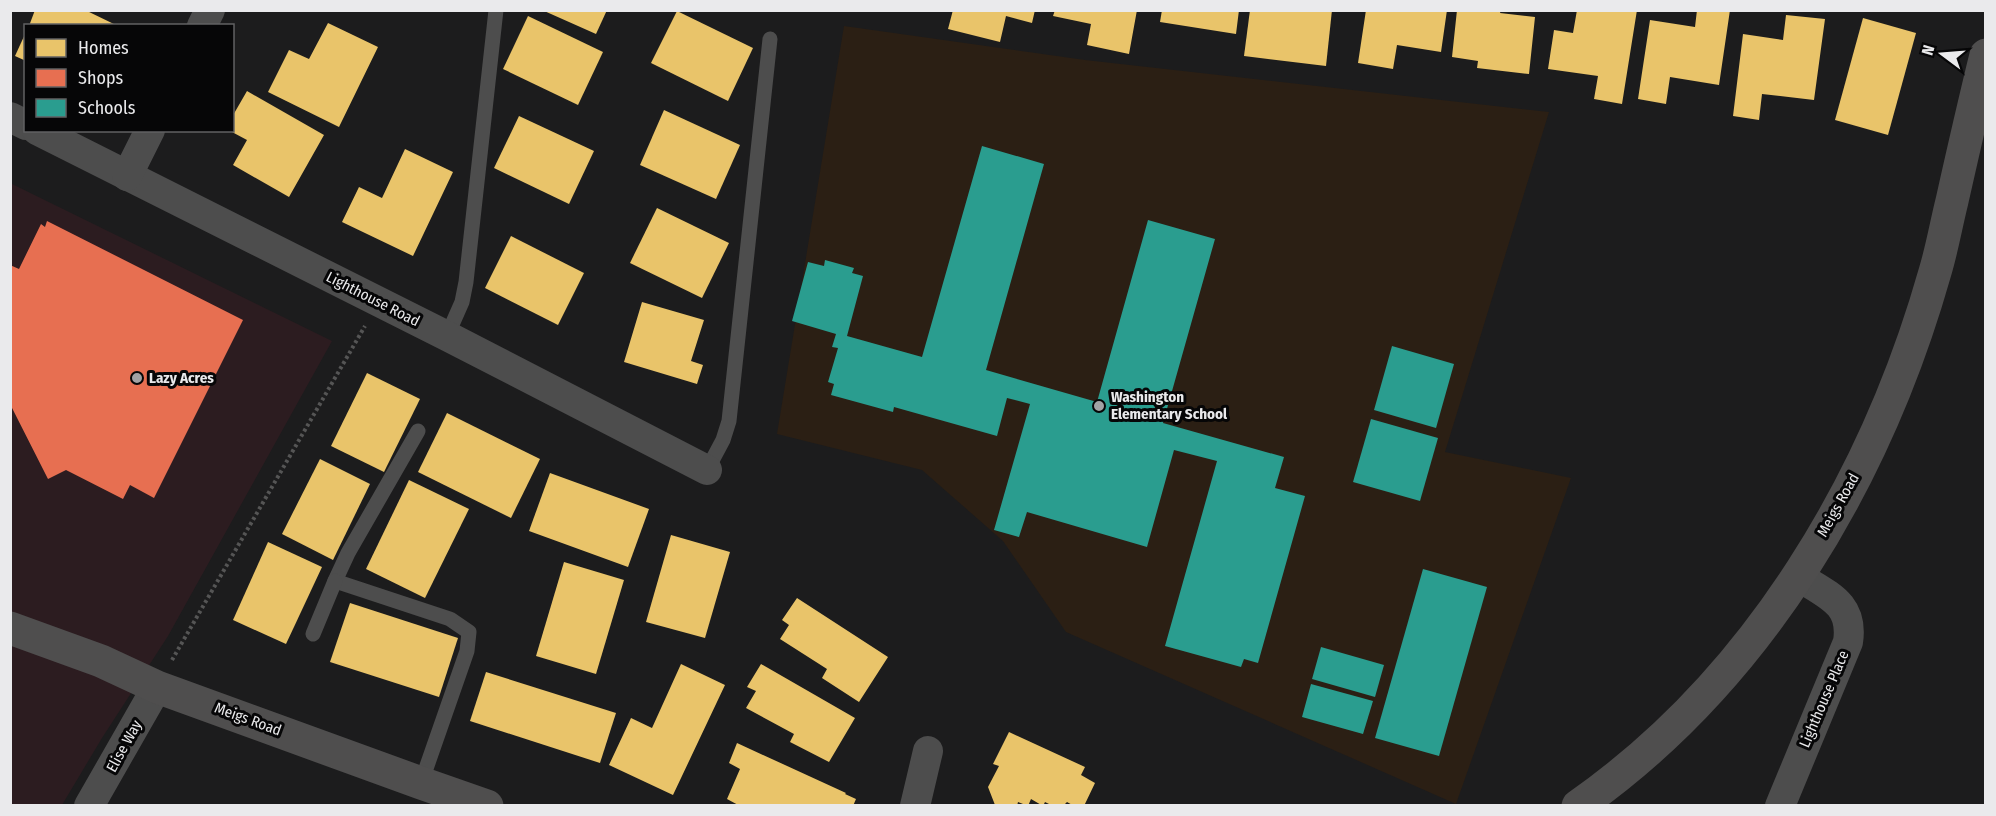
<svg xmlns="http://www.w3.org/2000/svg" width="1996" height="816" viewBox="0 0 1996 816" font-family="'Fira Sans Condensed',sans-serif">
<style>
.commercial{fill:#2c1c20}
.education{fill:#2b1f14}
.homes{fill:#e9c46a}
.shops{fill:#e76f51}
.schools{fill:#2a9d8f}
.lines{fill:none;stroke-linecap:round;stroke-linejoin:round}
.path{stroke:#555;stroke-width:4;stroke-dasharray:3 3;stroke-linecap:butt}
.service{stroke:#4d4d4d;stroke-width:15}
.minor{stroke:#4d4d4d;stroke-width:30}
.secondary{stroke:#4f4e4e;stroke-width:33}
.poi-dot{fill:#a2a2a4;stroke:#060607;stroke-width:2}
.labels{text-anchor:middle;stroke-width:6;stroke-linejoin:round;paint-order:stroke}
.street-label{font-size:15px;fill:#eaeaec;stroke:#060607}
.poi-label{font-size:15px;font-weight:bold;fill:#eaeaec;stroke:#060607;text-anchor:start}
</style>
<rect width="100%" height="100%" fill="#1c1c1d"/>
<path class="commercial" d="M10,183L332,341L168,636L102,738L62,805H11Z"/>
<path class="education" d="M844,26L1085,60L1549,112L1445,452L1571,478L1456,804L1066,632L1003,541L922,470L777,434Z"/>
<g class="homes">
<path d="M35,10H85L118,26H29Z"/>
<path d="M542,10H607L596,34Z"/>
<path d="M953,10H1035L1032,23L1006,16L1000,42L948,29Z"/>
<path d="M1055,10H1137L1129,54L1087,45L1091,24L1053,16Z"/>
<path d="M1162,10H1239L1236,34L1160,22Z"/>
<path d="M1250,10H1332L1326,66L1244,56Z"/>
<path d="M1366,10H1447L1441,52L1397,45L1393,69L1358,63Z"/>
<path d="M1457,10H1501L1500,13L1535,17L1529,74L1477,68L1478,61L1452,57Z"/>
<path d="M1577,10H1637L1622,104L1594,99L1598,76L1548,69L1554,30L1573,33Z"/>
<path d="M1697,10H1730L1719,85L1670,77L1666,104L1638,99L1650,20L1695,27Z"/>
<path d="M677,11L753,48L728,101L651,63Z"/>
<path d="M1786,15L1825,19L1814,100L1762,94L1759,120L1733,116L1743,34L1783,40Z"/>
<path d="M528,16L603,52L578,105L503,69Z"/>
<path d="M1863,18L1916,33L1888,135L1835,120Z"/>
<path d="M328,23L378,47L339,127L268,92L289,50L309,59Z"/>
<path d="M26,32V61L15,56Z"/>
<path d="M247,91L324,135L289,197L233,165L247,140L232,132V117Z"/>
<path d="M664,110L740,145L716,199L640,165Z"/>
<path d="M519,116L594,151L569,204L494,168Z"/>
<path d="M405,149L453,172L413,256L342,222L359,187L382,198Z"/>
<path d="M657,208L729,243L702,298L630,263Z"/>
<path d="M511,236L584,273L558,325L485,288Z"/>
<path d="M642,302L704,320L691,361L703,365L697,384L624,362Z"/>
<path d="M367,373L420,399L384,472L331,446Z"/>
<path d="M447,413L540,459L511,518L418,472Z"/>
<path d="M320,459L370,484L333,560L282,534Z"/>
<path d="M550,473L649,509L628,567L529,531Z"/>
<path d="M409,480L469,509L425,598L366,569Z"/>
<path d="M671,535L730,552L705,638L646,622Z"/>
<path d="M268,542L322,567L286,644L233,620Z"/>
<path d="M564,562L624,580L596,674L536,656Z"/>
<path d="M797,598L888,657L859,702L822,678L827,669L780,639L789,625L782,620Z"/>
<path d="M350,603L458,638L439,697L330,662Z"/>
<path d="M681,664L725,685L673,795L609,765L631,718L652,728Z"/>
<path d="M761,664L855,718L829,762L790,742L794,734L746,708L756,691L747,687Z"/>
<path d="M486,672L616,713L600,763L470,721Z"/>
<path d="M1009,732L1085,767L1081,775L1095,783L1084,806H1074L1067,802L1063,806H1053L1045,802L1043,806L1031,799L1028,806L1018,802L1017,806L995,805L988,787L999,766L993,764Z"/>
<path d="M737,743L846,793L845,794L856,799L853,806H740L727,799L740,769L729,763Z"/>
</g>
<path class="shops" d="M47,221L243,320L154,498L130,485L123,499L66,470L48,479L10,404V265L19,269L41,224L45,227Z"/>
<g class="schools">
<path d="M982,146L1044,164L986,370L1097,402L1148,220L1215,239L1163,423L1284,457L1275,488L1305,496L1258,663L1244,659L1241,667L1165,646L1217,461L1174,450L1147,547L1027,512L1019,537L994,530L1030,404L1007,398L997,436L894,407L893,412L831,395L834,384L828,382L838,348L832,347L836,334L792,321L808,262L824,266L825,260L854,268L852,273L863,276L847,336L922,357Z"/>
<path d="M1392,346L1454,364L1436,428L1374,410Z"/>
<path d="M1371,419L1438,438L1420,501L1353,482Z"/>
<path d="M1423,569L1487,587L1439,756L1375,738Z"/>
<path d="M1321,647L1384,665L1375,697L1312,679Z"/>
<path d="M1311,684L1373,701L1363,734L1302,717Z"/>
</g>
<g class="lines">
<path class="path" d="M172,660L365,326"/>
<g class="service">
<path d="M447,336L462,302L466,282L496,10"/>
<path d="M418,431L348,553L335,581L450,619L469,632L467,651L421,783"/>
<path d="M707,470L723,440L729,421L770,39"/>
<path d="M313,634L335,581"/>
</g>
<g class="minor">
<path d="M202,26L210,10"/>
<path d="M10,117L26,125"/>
<path d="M37,130L447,336L707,470"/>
<path d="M127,176L150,130"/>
<path d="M89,806L157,687"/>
<path d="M915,806L928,751"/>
<path d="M1780,806L1848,642C1854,603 1827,595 1798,576"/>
</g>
<g class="secondary">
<path d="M10,628L101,661L157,687L421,783L487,806"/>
<path d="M1578,806C1758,680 1876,480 1935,272C1942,249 1946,225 1952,201C1963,152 1974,104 1986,55"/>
</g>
</g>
<g class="poi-dot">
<circle cx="137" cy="378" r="6"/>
<circle cx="1099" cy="406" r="6"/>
</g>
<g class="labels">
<g class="street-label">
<text transform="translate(373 299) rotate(27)" y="5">Lighthouse Road</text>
<text transform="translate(1838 505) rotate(-61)" y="5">Meigs Road</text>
<text transform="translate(1824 699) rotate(-67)" y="5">Lighthouse Place</text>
<text transform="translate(248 719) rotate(20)" y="5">Meigs Road</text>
<text transform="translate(124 746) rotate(-61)" y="5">Elise Way</text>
</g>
<g class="poi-label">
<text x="149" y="383">Lazy Acres</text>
<text x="1111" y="402">Washington<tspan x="1111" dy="17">Elementary School</tspan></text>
</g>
</g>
<rect width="1996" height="816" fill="none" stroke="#eaeaec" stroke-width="24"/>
<rect x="24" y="24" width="210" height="108" fill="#060607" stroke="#616163" stroke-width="1.5"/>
<rect x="36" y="39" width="30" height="18" fill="#e9c46a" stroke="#616163" stroke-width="1.5"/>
<text x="78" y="54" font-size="18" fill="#eaeaec">Homes</text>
<rect x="36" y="69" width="30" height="18" fill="#e76f51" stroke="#616163" stroke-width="1.5"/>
<text x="78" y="84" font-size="18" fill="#eaeaec">Shops</text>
<rect x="36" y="99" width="30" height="18" fill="#2a9d8f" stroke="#616163" stroke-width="1.5"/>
<text x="78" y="114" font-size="18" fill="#eaeaec">Schools</text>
<g transform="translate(1942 54) rotate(286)" stroke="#060607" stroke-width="4.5" paint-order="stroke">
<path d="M0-4.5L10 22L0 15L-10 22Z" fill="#eaeaec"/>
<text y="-9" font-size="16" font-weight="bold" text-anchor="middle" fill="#eaeaec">N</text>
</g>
</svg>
